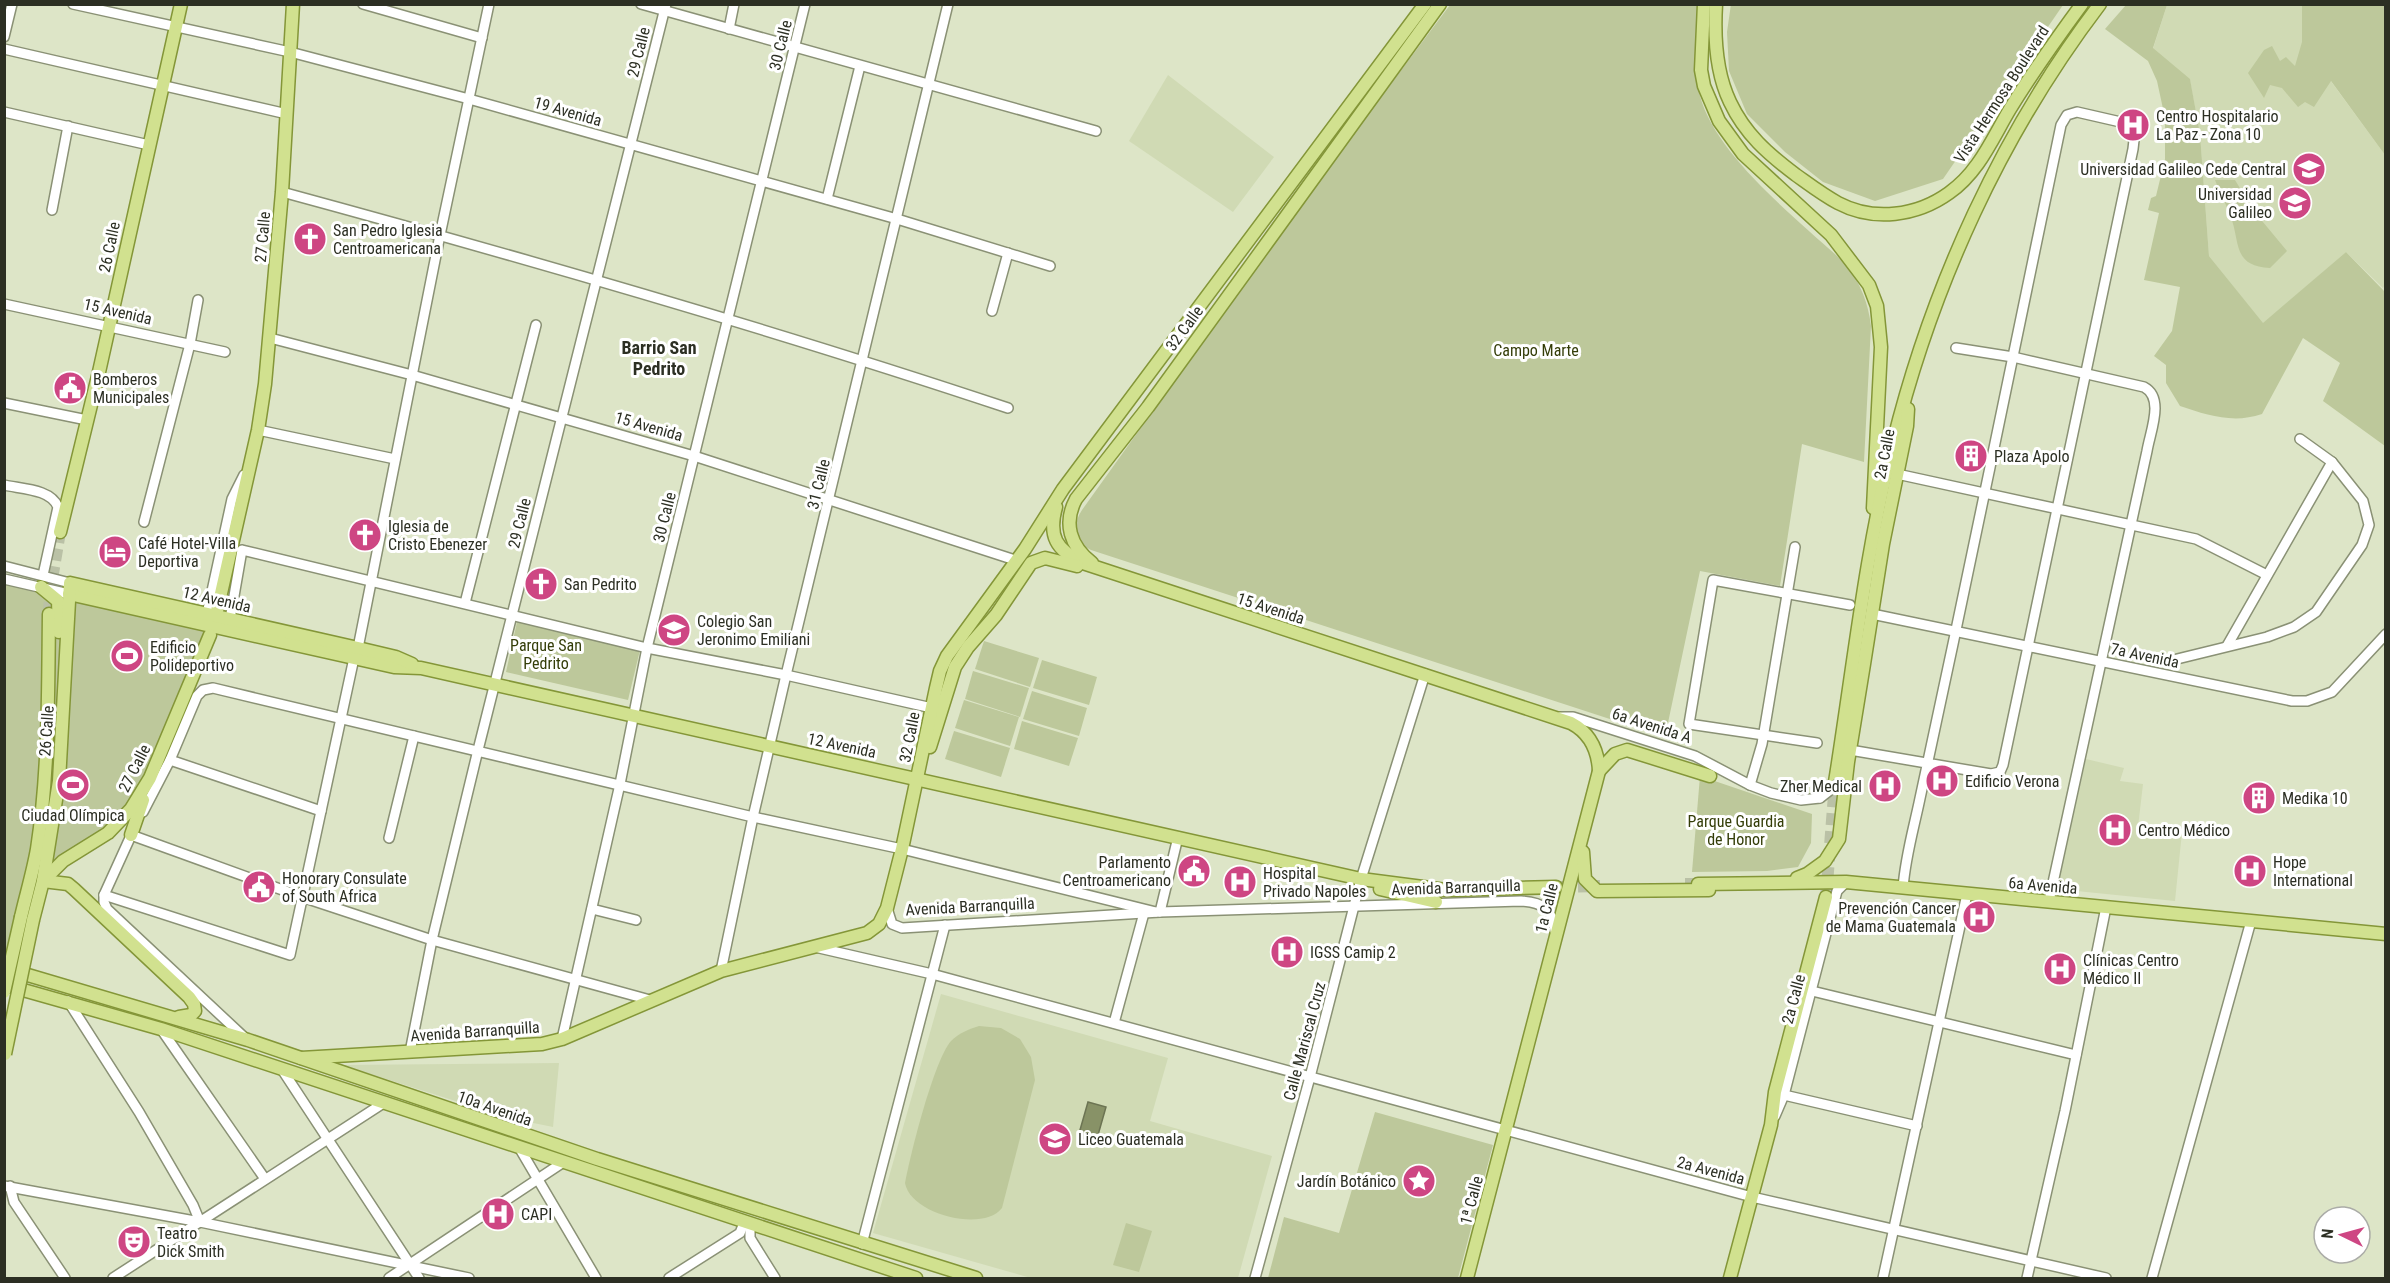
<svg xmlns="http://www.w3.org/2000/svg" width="2390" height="1283" viewBox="0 0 2390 1283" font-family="'Roboto Condensed',sans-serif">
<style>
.built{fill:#d0dab4}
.green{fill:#bdc89b}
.water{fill:#889267;stroke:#6c7453;stroke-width:1.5}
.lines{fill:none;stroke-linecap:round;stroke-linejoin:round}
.major-tunnel{stroke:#bac1a6;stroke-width:12;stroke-dasharray:12 6;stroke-linecap:butt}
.minor-casing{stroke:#8a9175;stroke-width:12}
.major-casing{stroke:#849638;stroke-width:15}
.minor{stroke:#fff;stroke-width:9}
.major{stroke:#d1e18f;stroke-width:12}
.minor-bridge-casing{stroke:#8a9175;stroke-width:12;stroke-linecap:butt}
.major-bridge-casing{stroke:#849638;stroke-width:15;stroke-linecap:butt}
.minor-bridge{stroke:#fff;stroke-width:9}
.major-bridge{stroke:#d1e18f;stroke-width:12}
.labels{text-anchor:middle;stroke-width:6;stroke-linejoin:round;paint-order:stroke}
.street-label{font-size:16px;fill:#2c2f23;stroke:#fff}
.poi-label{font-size:16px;fill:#2c2f23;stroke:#fff;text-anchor:start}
.park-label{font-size:16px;fill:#343d08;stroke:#fff}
.neighbourhood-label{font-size:18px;font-weight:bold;fill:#2c2f23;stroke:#fff}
</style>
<rect width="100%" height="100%" fill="#dde5c7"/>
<g class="built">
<path d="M2167,5H2302V42L2385,155L2386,283L2383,288L2346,252L2263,324L2209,256L2200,134L2190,80L2153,49Z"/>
<path d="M1168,75L1274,157L1233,212L1129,141Z"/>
<path d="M2086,759L2124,768L2120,781L2143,784L2138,827L2182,832L2175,901L2057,889Z"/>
<path d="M941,994L1168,1058L1150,1121L1272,1156L1238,1278H1031L873,1233Z"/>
<path d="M559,1063L553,1127L509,1118L342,1065Z"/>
</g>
<g class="green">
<path d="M1731,4H2063V5L1943,179L1875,201L1823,182L1785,152L1747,114L1729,71L1727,32Z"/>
<path d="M1450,5H1699C1696,35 1692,66 1700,96C1716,157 1802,223 1848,266C1861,286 1868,302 1871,326L1864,462L1802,444L1780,586L1700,571L1665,737L1091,550C1075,542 1072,524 1082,510L1309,193Z"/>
<path d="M2126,5H2167L2153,48L2190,79L2200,134L2209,256L2263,323L2346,252L2385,292V446L2323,401L2340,363L2303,338L2262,414C2233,424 2207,415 2180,406L2166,383V365L2154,356L2172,331L2180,287L2144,280L2159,213L2148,210L2151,198L2156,196L2165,159V118L2157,81L2148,61L2105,29Z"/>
<path d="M2302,5H2385V155L2331,81L2314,107L2305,102L2298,107L2282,88L2270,85L2264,98L2248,73L2264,50L2272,46L2280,61L2286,57L2295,66L2302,42Z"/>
<path d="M2215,180H2235L2253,210L2287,251L2270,268C2231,266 2241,241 2230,215C2226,203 2219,192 2215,180Z"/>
<path d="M5,583L207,630L148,773L120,817L49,870L15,916L5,966Z"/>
<path d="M517,622L640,650L628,700L506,672Z"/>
<path d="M984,641L1039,658L1030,687L975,669Z"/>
<path d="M1042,660L1097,677L1089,705L1033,688Z"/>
<path d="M973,671L1029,688L1020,717L965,699Z"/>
<path d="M1032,691L1087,708L1079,736L1023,719Z"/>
<path d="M964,700L1019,717L1010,746L955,728Z"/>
<path d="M1022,721L1078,738L1069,766L1014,749Z"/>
<path d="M954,731L1010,748L1001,777L945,759Z"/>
<path d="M1700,776L1812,814L1811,843L1798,867L1767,871L1692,872Z"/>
<path d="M979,1026L1001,1028L1020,1039L1031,1057L1035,1080L1002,1208C983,1233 910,1214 905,1183C910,1155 934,1060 951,1041C959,1033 969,1029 979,1026Z"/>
<path d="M1375,1112L1493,1145L1458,1278H1268L1284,1217L1339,1233Z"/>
<path d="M1126,1223L1152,1231L1139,1272L1113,1265Z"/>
</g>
<path class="water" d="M1088,1102L1106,1107L1096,1142L1078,1137Z"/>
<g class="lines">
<g class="major-tunnel">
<path d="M49,614L50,591L60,532"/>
<path d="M1685,884H1698"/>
<path d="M1560,887L1600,886"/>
<path d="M1826,897L1835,782"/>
</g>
<defs>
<g id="minor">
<path d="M73,4L290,52L469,99L897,219L1050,266"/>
<path d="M363,4L482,38"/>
<path d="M641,4L1096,131"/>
<path d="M729,29L734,4"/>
<path d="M4,37L12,4"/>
<path d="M4,49L287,114"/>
<path d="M4,112L149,145"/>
<path d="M282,192C525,258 768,328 1008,408"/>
<path d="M827,199L860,66"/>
<path d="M52,210L68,126"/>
<path d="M4,304L225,352"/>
<path d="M992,311L1008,253"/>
<path d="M270,338L412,375L694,456L1015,560"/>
<path d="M1956,348L2013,357L2144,387C2165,398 2150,432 2147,451L2049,901"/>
<path d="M4,403L87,420"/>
<path d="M258,430L395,459"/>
<path d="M1897,474L2196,539L2267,575"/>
<path d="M4,485C22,489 51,489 58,507L43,575"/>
<path d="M144,522L190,344L198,300"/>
<path d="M4,566L70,583"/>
<path d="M4,579L69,594"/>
<path d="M465,603L536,325"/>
<path d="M207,614L232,499L244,475"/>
<path d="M1872,614L2292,701H2307L2332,692L2386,634"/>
<path d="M230,619L242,550L647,648L786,675L932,708"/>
<path d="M2227,646L2332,462"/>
<path d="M358,648L440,235L489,4"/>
<path d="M2173,660L2267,637L2294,627L2316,612L2362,545L2369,525L2363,501L2332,462L2300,439"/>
<path d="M1560,717H1573L1695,756L1750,785L1771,793L1801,800L1820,798"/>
<path d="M1817,743L1689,724L1713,580L1850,605"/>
<path d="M1850,750L1991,774L2000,772L2003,765L2133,149L2134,140L2132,129L2125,123L2077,112L2067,115L2061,125C2026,298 1989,471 1953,644C1942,697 1930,750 1919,803C1913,831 1905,859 1903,888"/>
<path d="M170,760L321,811"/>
<path d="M1750,785L1762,744L1795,547"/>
<path d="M143,812L170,760L197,696L203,690L213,688L753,817L902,849L1156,912"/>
<path d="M134,829L104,895V902L107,909L246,1039"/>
<path d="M131,835L302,897L432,940L650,1000"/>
<path d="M389,838L414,736"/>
<path d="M104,895L290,955L354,658"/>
<path d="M887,908L892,924L902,928L1160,912L1521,901C1542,902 1553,909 1555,931"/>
<path d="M592,909L636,920"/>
<path d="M1160,912L1178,837"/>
<path d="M815,947L932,974L1752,1197L2106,1278"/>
<path d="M721,971L753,817L786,675L948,4"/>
<path d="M1812,991L2076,1055"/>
<path d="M68,1001L139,1112L193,1205L200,1222"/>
<path d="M1114,1023L1144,913"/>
<path d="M161,1029L265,1179"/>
<path d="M562,1039L620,784L647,648L805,4"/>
<path d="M410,1052L432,940L478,750L666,4"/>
<path d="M283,1071L419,1278"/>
<path d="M1784,1095L1917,1126"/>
<path d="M1775,1116L1784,1095L1837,891L1846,882"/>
<path d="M520,1149L596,1278"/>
<path d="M4,1186L200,1222L469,1278"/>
<path d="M10,1186L14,1202L65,1278"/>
<path d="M750,1225V1238L775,1278"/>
<path d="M862,1244L945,925"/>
<path d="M113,1278L382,1104"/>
<path d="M389,1278L562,1163"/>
<path d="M669,1278L740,1233L744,1223"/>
<path d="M1255,1278L1310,1077L1361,879L1425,674"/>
<path d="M1883,1278L1967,894"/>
<path d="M2027,1278L2065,1111L2106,907"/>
<path d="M2152,1278L2251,921"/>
</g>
<g id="major">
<path d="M1704,4L1701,70L1704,86L1719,121L1743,154L1831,235L1869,285L1877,306L1881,347L1873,508"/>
<path d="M1716,4C1714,37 1716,73 1730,102C1745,134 1768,154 1796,175C1810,185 1823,195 1838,203C1874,222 1917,216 1949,193C1979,172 1992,139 2010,109C2032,73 2057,38 2082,4"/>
<path d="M1056,507C1048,536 1056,550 1083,563L1571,723C1590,733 1598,750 1599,771L1467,1278"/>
<path d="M60,532L99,372L181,4"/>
<path d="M1092,563C1070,546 1063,523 1076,499L1148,407L1440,4"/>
<path d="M41,587L58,601L59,632"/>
<path d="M69,594L394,667L421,668L1361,879L1446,890L1556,887"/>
<path d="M217,611L258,430L265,384L282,192L293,4"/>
<path d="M930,747L955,667L968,647L996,615L1031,563L1045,558L1077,566"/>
<path d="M1599,771L1615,754L1627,750L1710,776"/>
<path d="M1835,782C1853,670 1865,554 1893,443C1932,286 2001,134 2100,4"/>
<path d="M131,835L143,800"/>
<path d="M1583,852L1585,879L1597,891L1709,890"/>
<path d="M1797,878L1807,874L1825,861L1839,839L1848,762L1864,664L1883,544L1907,426L1908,409"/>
<path d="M44,880L63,861L108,833L131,809L150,778L210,635"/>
<path d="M43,881L68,884L74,889L189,997L194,1004L195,1011L191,1015L179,1017"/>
<path d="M1698,884L1846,882L2386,934"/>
<path d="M1380,889L1436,902"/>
<path d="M21,917C26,895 33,872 37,849C49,772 48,692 49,614"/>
<path d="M33,920L43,881L59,781L70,583L358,648L396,657L412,664"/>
<path d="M4,968L248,1040L597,1159L976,1278"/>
<path d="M9,986L161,1029L916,1278"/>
<path d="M301,1058L542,1044L562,1039L721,971L867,933L879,924L887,908L902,849L936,688L940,671L947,656L1025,549L1063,489L1425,4"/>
<path d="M1730,1278L1771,1125L1775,1092L1826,897"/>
</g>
</defs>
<use href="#minor" class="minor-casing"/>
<use href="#major" class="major-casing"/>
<use href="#minor" class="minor"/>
<use href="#major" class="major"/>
<defs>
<path id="minor-bridge" d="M1820,798L1839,783"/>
<g id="major-bridge">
<path d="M4,992L21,917"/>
<path d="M5,1054L33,920"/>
</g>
</defs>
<use href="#minor-bridge" class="minor-bridge-casing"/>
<use href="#major-bridge" class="major-bridge-casing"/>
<use href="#minor-bridge" class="minor-bridge"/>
<use href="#major-bridge" class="major-bridge"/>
</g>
<defs>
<symbol id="hospital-disc" viewBox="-11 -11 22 22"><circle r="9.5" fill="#ce4683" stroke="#fff"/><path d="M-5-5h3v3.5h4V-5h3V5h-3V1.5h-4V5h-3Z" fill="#fff"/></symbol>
<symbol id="university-disc" viewBox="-11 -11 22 22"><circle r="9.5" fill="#ce4683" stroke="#fff"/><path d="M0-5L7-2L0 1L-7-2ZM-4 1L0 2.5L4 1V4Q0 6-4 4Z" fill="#fff"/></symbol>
<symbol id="church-disc" viewBox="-11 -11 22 22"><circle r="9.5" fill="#ce4683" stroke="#fff"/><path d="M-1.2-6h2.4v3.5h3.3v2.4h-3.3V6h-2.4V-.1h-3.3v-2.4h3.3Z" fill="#fff"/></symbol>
<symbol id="civic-disc" viewBox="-11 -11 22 22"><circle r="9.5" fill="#ce4683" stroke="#fff"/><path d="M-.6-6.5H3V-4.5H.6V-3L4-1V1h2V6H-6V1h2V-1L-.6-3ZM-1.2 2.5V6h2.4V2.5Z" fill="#fff"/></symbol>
<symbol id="building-disc" viewBox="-11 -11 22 22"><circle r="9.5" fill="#ce4683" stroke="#fff"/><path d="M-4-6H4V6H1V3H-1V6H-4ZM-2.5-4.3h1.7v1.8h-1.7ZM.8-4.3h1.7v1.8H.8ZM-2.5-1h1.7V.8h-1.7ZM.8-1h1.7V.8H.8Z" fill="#fff"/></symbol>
<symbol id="hotel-disc" viewBox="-11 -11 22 22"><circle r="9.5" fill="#ce4683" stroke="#fff"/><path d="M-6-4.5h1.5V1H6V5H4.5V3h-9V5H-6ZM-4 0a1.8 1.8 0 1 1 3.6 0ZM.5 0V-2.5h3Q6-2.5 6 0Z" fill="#fff"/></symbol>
<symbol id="school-disc" viewBox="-11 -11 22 22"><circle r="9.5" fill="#ce4683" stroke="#fff"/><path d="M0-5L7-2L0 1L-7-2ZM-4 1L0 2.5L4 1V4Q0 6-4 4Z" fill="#fff"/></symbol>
<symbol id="stadium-disc" viewBox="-11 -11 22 22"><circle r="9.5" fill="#ce4683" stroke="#fff"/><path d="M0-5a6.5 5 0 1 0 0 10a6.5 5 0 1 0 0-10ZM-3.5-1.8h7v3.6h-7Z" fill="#fff"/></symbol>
<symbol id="sight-disc" viewBox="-11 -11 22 22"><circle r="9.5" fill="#ce4683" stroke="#fff"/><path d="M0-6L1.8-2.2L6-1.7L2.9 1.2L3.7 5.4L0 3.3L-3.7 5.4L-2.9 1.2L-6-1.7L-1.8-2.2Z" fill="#fff"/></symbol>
<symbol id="theatre-disc" viewBox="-11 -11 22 22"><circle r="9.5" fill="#ce4683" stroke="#fff"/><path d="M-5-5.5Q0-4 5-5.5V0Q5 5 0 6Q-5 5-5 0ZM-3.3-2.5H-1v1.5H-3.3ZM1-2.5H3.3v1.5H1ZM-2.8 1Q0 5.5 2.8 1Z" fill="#fff"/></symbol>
</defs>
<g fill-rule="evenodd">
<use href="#hospital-disc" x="2114" y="106" width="38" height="38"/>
<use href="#university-disc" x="2290" y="150" width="38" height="38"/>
<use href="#university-disc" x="2276" y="184" width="38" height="38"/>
<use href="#church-disc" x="291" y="220" width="38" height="38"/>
<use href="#civic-disc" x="51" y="369" width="38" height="38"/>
<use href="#building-disc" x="1952" y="437" width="38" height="38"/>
<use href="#church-disc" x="346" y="516" width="38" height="38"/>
<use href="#hotel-disc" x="96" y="533" width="38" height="38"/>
<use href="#church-disc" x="522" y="565" width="38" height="38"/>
<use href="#school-disc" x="655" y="611" width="38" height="38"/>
<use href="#stadium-disc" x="108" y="637" width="38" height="38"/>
<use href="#hospital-disc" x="1923" y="762" width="38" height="38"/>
<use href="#stadium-disc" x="54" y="766" width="38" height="38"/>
<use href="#hospital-disc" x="1866" y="767" width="38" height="38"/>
<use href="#building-disc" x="2240" y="779" width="38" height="38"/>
<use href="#hospital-disc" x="2096" y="811" width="38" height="38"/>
<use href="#civic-disc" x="1175" y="852" width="38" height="38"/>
<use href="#hospital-disc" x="2231" y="852" width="38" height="38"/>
<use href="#hospital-disc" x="1221" y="863" width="38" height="38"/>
<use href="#civic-disc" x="240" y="868" width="38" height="38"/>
<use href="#hospital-disc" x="1960" y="898" width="38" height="38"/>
<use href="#hospital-disc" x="1268" y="933" width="38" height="38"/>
<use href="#hospital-disc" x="2041" y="950" width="38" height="38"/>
<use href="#school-disc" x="1036" y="1120" width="38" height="38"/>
<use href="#sight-disc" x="1400" y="1162" width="38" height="38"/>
<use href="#hospital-disc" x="479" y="1195" width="38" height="38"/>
<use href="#theatre-disc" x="115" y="1223" width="38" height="38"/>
</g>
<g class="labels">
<g class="street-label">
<text transform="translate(780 45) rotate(-76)" y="6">30 Calle</text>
<text transform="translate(638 52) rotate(-76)" y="6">29 Calle</text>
<text transform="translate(2001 94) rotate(-57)" y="6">Vista Hermosa Boulevard</text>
<text transform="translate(568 111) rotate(16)" y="6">19 Avenida</text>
<text transform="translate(262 237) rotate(-85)" y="6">27 Calle</text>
<text transform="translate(109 247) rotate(-78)" y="6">26 Calle</text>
<text transform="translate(118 311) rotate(13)" y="6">15 Avenida</text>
<text transform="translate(1184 328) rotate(-54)" y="6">32 Calle</text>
<text transform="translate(649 426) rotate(16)" y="6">15 Avenida</text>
<text transform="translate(1884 454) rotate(-79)" y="6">2a Calle</text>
<text transform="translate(818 484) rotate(-76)" y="6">31 Calle</text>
<text transform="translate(664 517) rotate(-76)" y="6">30 Calle</text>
<text transform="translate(519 523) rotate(-76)" y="6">29 Calle</text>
<text transform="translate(217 599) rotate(13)" y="6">12 Avenida</text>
<text transform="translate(1271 608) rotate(18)" y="6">15 Avenida</text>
<text transform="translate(2145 655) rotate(12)" y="6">7a Avenida</text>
<text transform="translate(1652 725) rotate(18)" y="6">6a Avenida A</text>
<text transform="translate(46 731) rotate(-86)" y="6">26 Calle</text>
<text transform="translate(909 737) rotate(-79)" y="6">32 Calle</text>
<text transform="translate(842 745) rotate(12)" y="6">12 Avenida</text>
<text transform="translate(134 768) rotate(-63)" y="6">27 Calle</text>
<text transform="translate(2043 885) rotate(5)" y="6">6a Avenida</text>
<text transform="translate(1456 887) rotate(-2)" y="6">Avenida Barranquilla</text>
<text transform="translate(970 906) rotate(-3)" y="6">Avenida Barranquilla</text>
<text transform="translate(1546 908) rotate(-76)" y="6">1a Calle</text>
<text transform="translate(1793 999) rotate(-75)" y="6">2a Calle</text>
<text transform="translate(475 1031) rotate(-4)" y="6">Avenida Barranquilla</text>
<text transform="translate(1304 1041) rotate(-75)" y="6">Calle Mariscal Cruz</text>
<text transform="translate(495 1108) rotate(19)" y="6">10a Avenida</text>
<text transform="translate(1711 1170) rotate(15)" y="6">2a Avenida</text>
<text transform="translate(1471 1200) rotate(-75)" y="6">1ª Calle</text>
</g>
<g class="poi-label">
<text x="2156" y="122">Centro Hospitalario<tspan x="2156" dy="18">La Paz - Zona 10</tspan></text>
<text x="2286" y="175" text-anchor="end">Universidad Galileo Cede Central</text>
<text x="2272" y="200" text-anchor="end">Universidad<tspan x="2272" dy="18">Galileo</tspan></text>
<text x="333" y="236">San Pedro Iglesia<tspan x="333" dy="18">Centroamericana</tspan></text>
<text x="93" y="385">Bomberos<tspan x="93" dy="18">Municipales</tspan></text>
<text x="1994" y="462">Plaza Apolo</text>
<text x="388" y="532">Iglesia de<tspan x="388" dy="18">Cristo Ebenezer</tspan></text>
<text x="138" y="549">Café Hotel-Villa<tspan x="138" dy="18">Deportiva</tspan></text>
<text x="564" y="590">San Pedrito</text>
<text x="697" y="627">Colegio San<tspan x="697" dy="18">Jeronimo Emiliani</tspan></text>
<text x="150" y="653">Edificio<tspan x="150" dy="18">Polideportivo</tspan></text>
<text x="1965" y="787">Edificio Verona</text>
<text x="1862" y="792" text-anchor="end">Zher Medical</text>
<text x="2282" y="804">Medika 10</text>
<text x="73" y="821" text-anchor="middle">Ciudad Olímpica</text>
<text x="2138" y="836">Centro Médico</text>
<text x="1171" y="868" text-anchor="end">Parlamento<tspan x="1171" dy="18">Centroamericano</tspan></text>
<text x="2273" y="868">Hope<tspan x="2273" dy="18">International</tspan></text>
<text x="1263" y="879">Hospital<tspan x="1263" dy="18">Privado Napoles</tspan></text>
<text x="282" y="884">Honorary Consulate<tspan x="282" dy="18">of South Africa</tspan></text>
<text x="1956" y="914" text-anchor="end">Prevención Cancer<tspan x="1956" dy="18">de Mama Guatemala</tspan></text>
<text x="1310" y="958">IGSS Camip 2</text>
<text x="2083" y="966">Clínicas Centro<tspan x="2083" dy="18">Médico II</tspan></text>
<text x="1078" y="1145">Liceo Guatemala</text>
<text x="1396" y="1187" text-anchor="end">Jardín Botánico</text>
<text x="521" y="1220">CAPI</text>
<text x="157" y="1239">Teatro<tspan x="157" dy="18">Dick Smith</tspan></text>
</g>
<g class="park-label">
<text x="1536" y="356">Campo Marte</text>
<text x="546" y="651">Parque San<tspan x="546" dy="18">Pedrito</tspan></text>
<text x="1736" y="827">Parque Guardia<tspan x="1736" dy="18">de Honor</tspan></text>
</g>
<g class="neighbourhood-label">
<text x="659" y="354">Barrio San<tspan x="659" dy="21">Pedrito</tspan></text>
</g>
</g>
<rect width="2390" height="1283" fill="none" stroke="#2c2f23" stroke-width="12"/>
<g transform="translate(2342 1235) rotate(275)"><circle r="28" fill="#ffffff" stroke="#abaca7" stroke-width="1.5"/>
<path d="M0-4.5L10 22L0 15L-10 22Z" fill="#ce4683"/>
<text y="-9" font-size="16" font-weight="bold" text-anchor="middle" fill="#2c2f23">N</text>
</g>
</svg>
